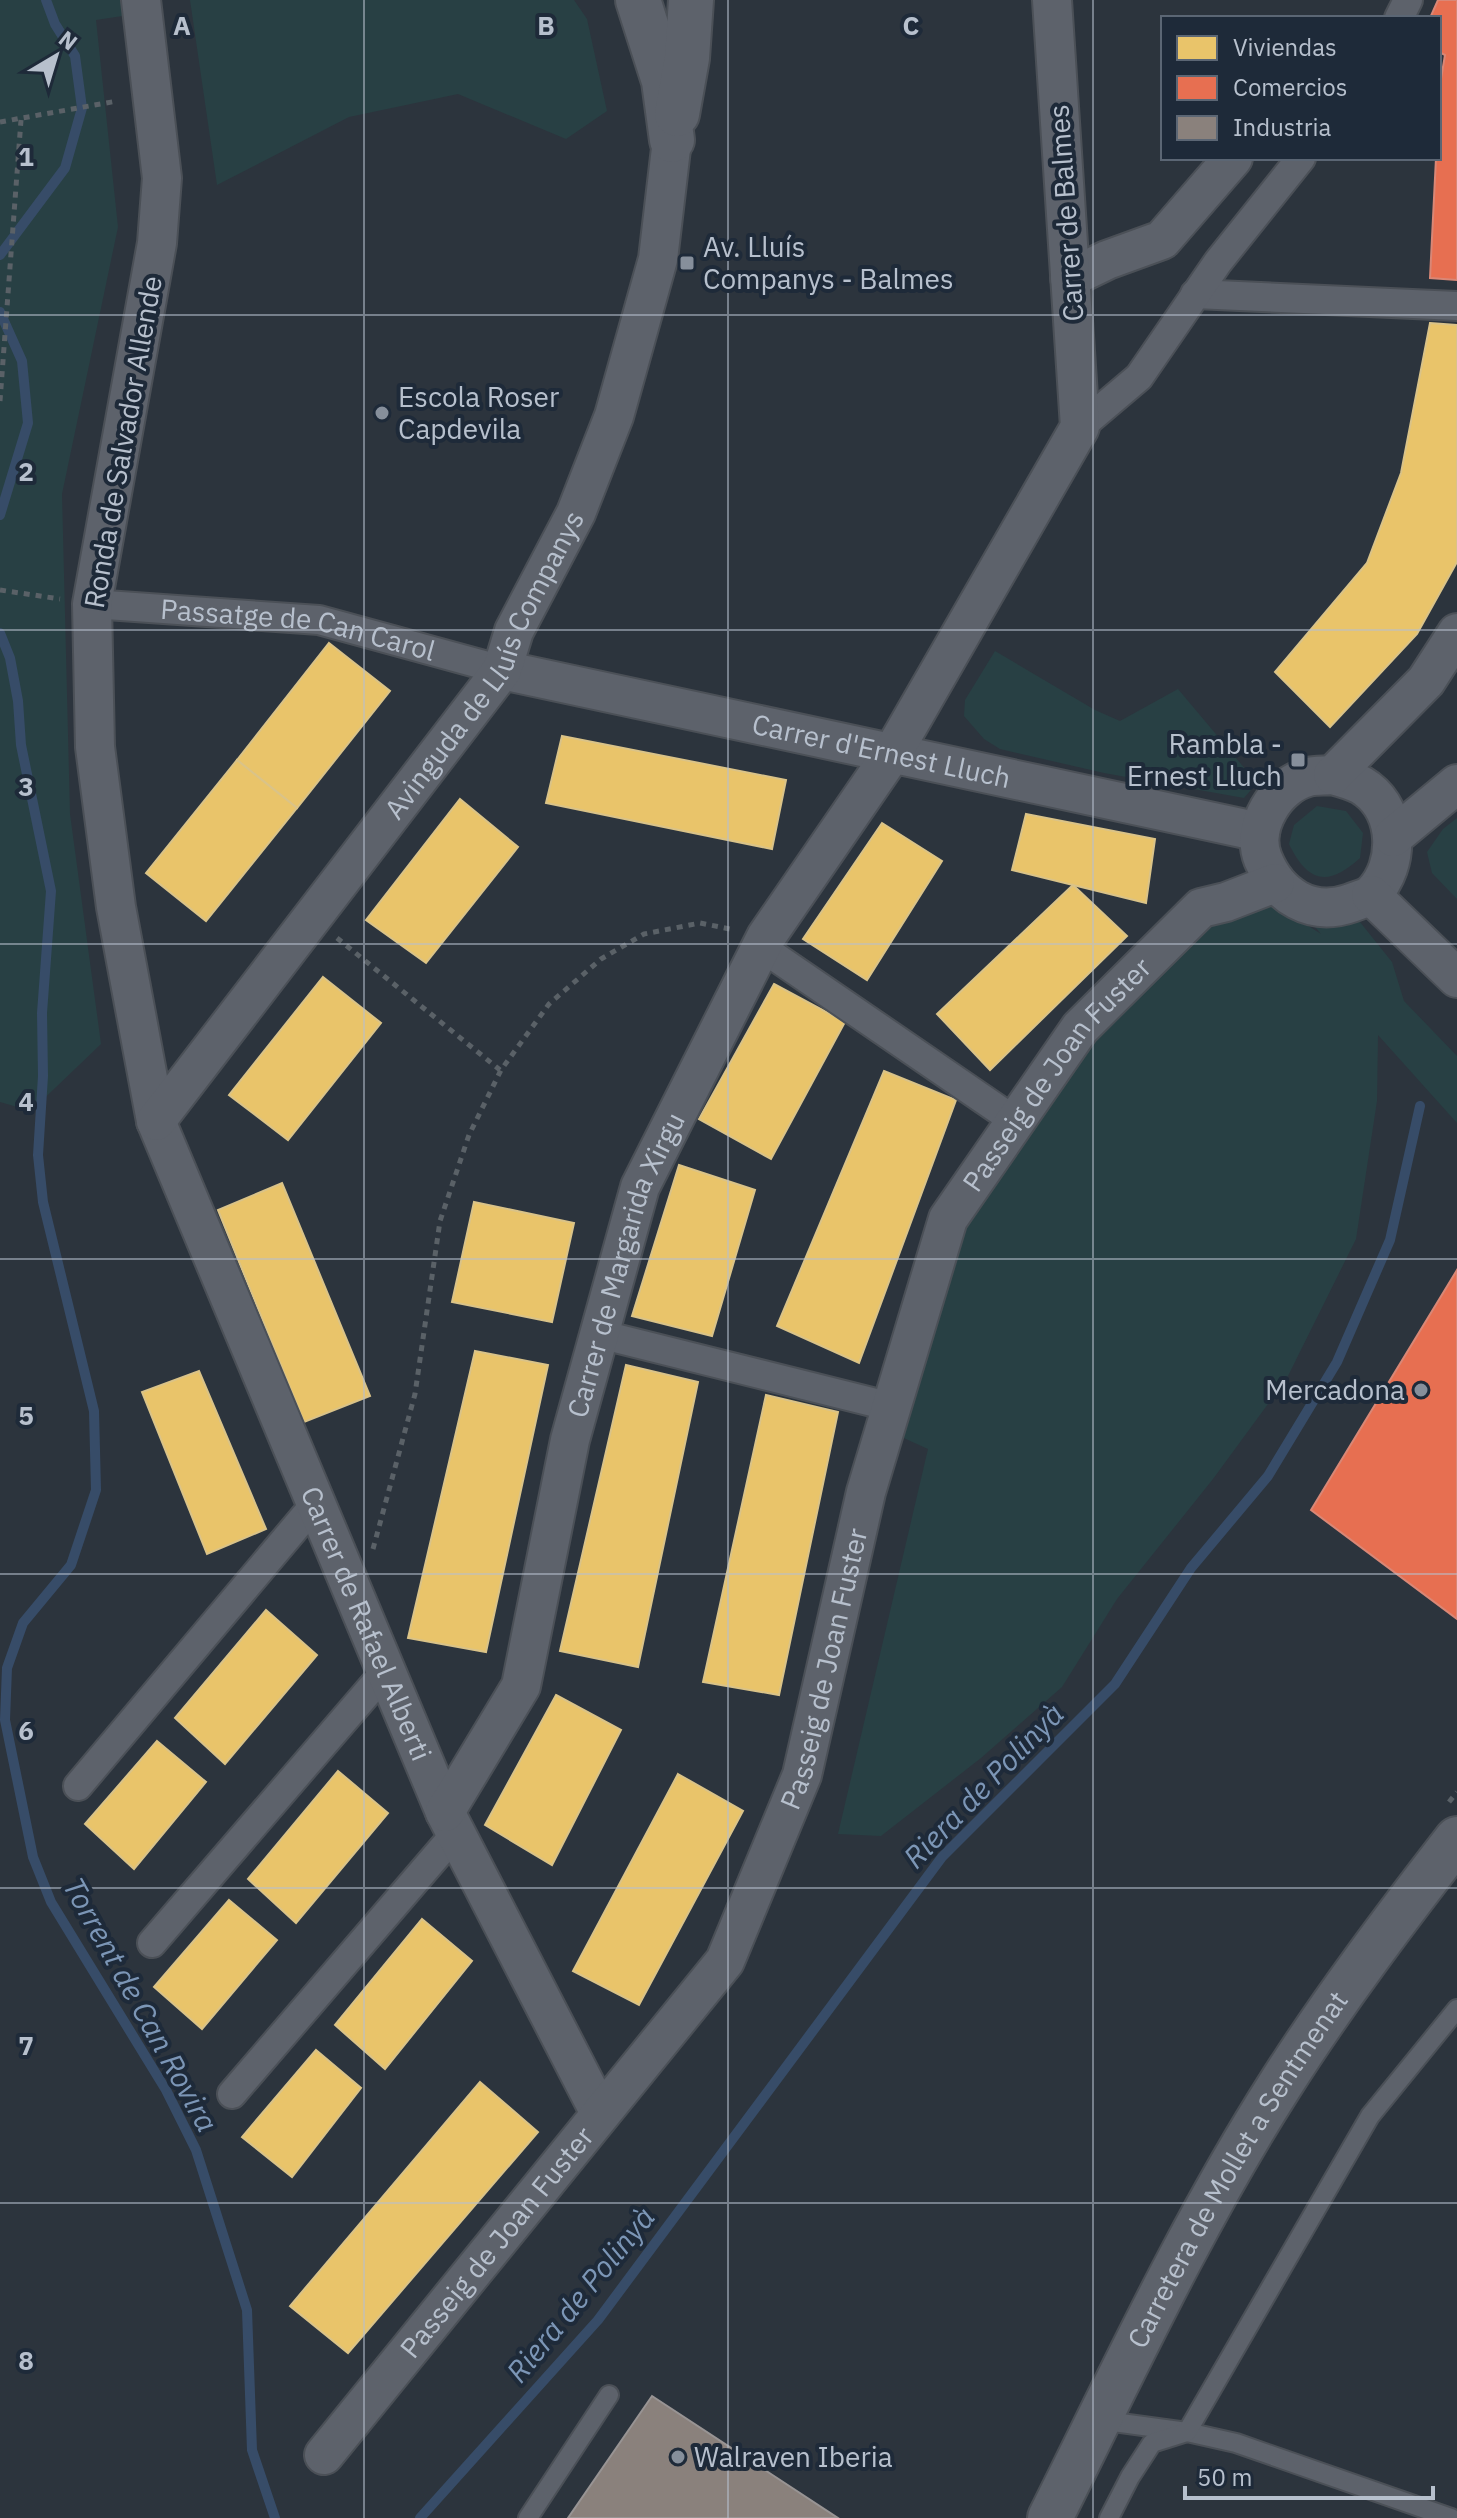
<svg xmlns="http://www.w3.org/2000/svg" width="1457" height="2518" viewBox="0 0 1457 2518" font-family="'IBM Plex Sans',sans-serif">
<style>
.green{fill:#284044}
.homes{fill:#e9c46a;stroke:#dac388;stroke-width:2}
.shops{fill:#e76f51;stroke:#d98776;stroke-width:2}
.industry{fill:#8a817c;stroke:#989494;stroke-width:2}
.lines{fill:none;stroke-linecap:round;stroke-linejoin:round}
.stream{stroke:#374c68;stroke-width:10}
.service-casing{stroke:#4b5057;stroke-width:22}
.pedestrian-casing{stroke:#4b5057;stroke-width:32}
.minor-casing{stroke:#4b5057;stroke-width:42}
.tertiary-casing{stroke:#4b5057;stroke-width:48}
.path{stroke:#5a6167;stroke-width:5;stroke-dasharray:6 6;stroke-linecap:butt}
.service{stroke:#5d626b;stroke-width:18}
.pedestrian{stroke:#5d626b;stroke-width:28}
.minor{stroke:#5d626b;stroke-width:38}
.tertiary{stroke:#5d626b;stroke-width:44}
.grid{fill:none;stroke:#b7c0cd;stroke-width:2;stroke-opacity:0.55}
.poi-dot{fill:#868f9b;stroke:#1e2a39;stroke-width:3}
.labels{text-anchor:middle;stroke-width:8;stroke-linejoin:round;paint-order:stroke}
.street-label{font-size:28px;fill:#b7c0cd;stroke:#1e2a39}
.poi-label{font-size:28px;fill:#b7c0cd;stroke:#1e2a39;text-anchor:start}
.water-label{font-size:30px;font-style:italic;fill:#7c96b6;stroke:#1e2a39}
.grid-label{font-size:26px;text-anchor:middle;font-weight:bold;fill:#b7c0cd;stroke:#1e2a39;stroke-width:8;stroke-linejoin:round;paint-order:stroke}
</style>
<rect width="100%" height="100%" fill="#2c343d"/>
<g class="green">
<path d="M0,0H125L129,15L96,20L118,227L62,494L70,814L101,1044L31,1111L0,1102Z"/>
<path d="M190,0H574L587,19L607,111L566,139L458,94L349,117L217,185Z"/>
<path d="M995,651L1095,710L1120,721L1178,689L1257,783L1244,798L1104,773L1000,749L984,739L964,716L965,700Z"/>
<path d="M1317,806L1346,811L1363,833L1360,858C1328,887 1308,883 1289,844L1294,825Z"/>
<path d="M1457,818V899L1432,873L1427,852L1443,829Z"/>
<path d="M1292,899L1337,907L1360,922L1392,962L1404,1001L1457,1056V1123L1378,1035L1377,1101L1356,1239L1287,1378L1213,1479L1117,1599L1062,1687L981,1758L881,1836L838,1834L928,1449L897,1435L959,1224L1092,1037L1206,922L1274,904L1321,934Z"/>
</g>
<g class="homes">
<path d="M1430,323L1457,325V562L1417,634L1330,727L1275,672L1367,563L1401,473Z"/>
<path d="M329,643L390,691L297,808L237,760Z"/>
<path d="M562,736L786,780L772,849L546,803Z"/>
<path d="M237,760L297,808L206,921L146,873Z"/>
<path d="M460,799L518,847L426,963L366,920Z"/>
<path d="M1026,814L1155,839L1146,903L1012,870Z"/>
<path d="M882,823L942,861L867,980L803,939Z"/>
<path d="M1073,885L1127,936L990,1070L937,1014Z"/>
<path d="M323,977L381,1023L288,1140L229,1095Z"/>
<path d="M774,984L845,1022L771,1159L699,1119Z"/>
<path d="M884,1071L956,1100L859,1363L777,1326Z"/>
<path d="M679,1165L755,1190L712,1336L632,1316Z"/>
<path d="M282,1183L370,1396L304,1422L218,1210Z"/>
<path d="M474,1202L574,1223L552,1322L452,1302Z"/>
<path d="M475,1351L548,1365L486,1652L408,1638Z"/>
<path d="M626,1365L698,1382L638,1667L560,1651Z"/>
<path d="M199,1371L266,1529L207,1554L142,1392Z"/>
<path d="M766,1395L838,1412L779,1695L703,1682Z"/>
<path d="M266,1610L317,1655L225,1764L175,1718Z"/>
<path d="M556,1695L621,1730L552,1865L485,1825Z"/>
<path d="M157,1741L206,1782L134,1869L85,1824Z"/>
<path d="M338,1771L388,1813L296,1923L248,1879Z"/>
<path d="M678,1774L743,1811L639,2005L573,1971Z"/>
<path d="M229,1900L277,1940L202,2029L154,1987Z"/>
<path d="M422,1919L472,1961L385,2069L335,2025Z"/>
<path d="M316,2050L361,2088L292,2177L242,2137Z"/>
<path d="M480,2082L538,2132L348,2353L290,2306Z"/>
</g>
<g class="shops">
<path d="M1438,0H1457V280L1430,278L1436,158H1439L1441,79L1445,55L1439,52V18H1430Z"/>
<path d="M1457,1270V1619L1311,1510Z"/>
</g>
<path class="industry" d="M652,2396L838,2518H568Z"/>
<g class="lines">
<g class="stream">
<path d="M0,255L65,168L82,108L75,56L55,24L46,0"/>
<path d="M0,312L22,361L28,423L0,515"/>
<path d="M0,633L10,658L18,701L21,745L51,891L42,1013L43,1076L38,1155L43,1202L94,1411L96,1490L71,1565L23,1623L7,1668L5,1720L33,1857L51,1902L166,2090L196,2150L247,2310L252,2450L275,2518"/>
<path d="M420,2518L598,2320L942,1857L1115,1684L1191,1568L1268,1476L1337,1362L1390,1240L1420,1106"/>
</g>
<defs>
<g id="service">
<path d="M1099,2420L1187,2432L1236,2443L1451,2518"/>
<path d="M528,2518L609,2395"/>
<path d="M1109,2518L1130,2477L1152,2443L1187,2432L1370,2116L1457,2009"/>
</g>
<g id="pedestrian">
<path d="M1399,18L1408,0"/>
<path d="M1195,294L1457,306"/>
<path d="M1080,427L1139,377L1218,262L1301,158"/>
<path id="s1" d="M92,604L319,620L502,670"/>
<path d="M761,947L1015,1121"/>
<path d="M599,1334L892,1407"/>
<path d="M78,1786L316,1503"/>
<path d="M152,1943L386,1671"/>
<path d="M232,2094L456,1833"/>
</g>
<g id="minor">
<path id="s2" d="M141,0L162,178L157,243L92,604L95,747L116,907L156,1121L445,1812L600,2113"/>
<path d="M1070,278L1107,260L1162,240L1233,158"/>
<path id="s3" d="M502,670L1260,832"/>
<path d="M1333,775C1345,779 1357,781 1367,789C1399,813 1400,865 1373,893C1368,898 1358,900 1351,903C1311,917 1278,896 1263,859C1250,827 1276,785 1308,777C1316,775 1325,776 1333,775Z"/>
<path d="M1333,775L1426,681L1457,633"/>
<path d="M1393,837L1457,784"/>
<path d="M1371,895L1457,978"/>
<path id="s4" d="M156,1121L502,670L514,631L576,513L614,416L658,259L672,140"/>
<path id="s5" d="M445,1812L521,1686L570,1440L640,1187L766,937L893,752L1080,427L1052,0"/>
<path id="s6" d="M324,2455L725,1961L802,1775L866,1492L948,1219L1080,1028L1201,908L1226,902L1275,883"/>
</g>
<g id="tertiary">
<path d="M638,0L664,81L672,140"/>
<path d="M677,114L687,58L691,0"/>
<path id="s7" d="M1050,2518C1123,2372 1192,2223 1280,2085C1334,2000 1395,1919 1457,1839"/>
</g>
</defs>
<use href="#service" class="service-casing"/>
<use href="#pedestrian" class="pedestrian-casing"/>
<use href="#minor" class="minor-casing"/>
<use href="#tertiary" class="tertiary-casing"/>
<g class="path">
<path d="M0,122L117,101"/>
<path d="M0,401L21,120"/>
<path d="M0,590L60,599"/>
<path d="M337,938L500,1070"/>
<path d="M373,1549L415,1394L440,1221L469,1135L501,1070L549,1004L601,959L644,934L700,923L730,929"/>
<path d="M1449,1802L1457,1792"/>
</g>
<use href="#service" class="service"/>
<use href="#pedestrian" class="pedestrian"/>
<use href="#minor" class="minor"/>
<use href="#tertiary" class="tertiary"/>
</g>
<path class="grid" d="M364,0V2518M728,0V2518M1093,0V2518M0,315H1457M0,630H1457M0,944H1457M0,1259H1457M0,1574H1457M0,1888H1457M0,2203H1457"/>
<g class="poi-dot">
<rect x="679" y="255" width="16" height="16" rx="4"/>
<circle cx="382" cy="413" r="8"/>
<rect x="1290" y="752" width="16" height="16" rx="4"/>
<circle cx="1421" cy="1390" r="8"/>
<circle cx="678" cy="2457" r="8"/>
</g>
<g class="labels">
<g class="street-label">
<text transform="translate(1066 213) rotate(-94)" y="10">Carrer de Balmes</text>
<text transform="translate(123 442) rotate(-80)" y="10">Ronda de Salvador Allende</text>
<text dy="10" stroke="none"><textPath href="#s1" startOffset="208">Passatge de Can Carol</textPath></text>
<text dy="10" stroke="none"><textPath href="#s4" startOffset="564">Avinguda de Lluís Companys</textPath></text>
<text dy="10" stroke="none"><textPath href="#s3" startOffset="388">Carrer d'Ernest Lluch</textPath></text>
<text dy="10" stroke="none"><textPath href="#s6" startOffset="1594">Passeig de Joan Fuster</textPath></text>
<text dy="10" stroke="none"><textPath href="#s5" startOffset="582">Carrer de Margarida Xirgu</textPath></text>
<text dy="10" stroke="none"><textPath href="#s2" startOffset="1678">Carrer de Rafael Alberti</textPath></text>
<text dy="10" stroke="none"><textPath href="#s6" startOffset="946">Passeig de Joan Fuster</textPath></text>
<text dy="10" stroke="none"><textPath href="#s7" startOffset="396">Carretera de Mollet a Sentmenat</textPath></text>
<text dy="10" stroke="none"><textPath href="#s6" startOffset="274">Passeig de Joan Fuster</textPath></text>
</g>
<g class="poi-label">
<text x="703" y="257">Av. Lluís<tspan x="703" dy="32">Companys - Balmes</tspan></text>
<text x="398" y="407">Escola Roser<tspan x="398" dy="32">Capdevila</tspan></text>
<text x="1282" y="754" text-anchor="end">Rambla -<tspan x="1282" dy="32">Ernest Lluch</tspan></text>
<text x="1405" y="1400" text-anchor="end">Mercadona</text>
<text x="694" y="2467">Walraven Iberia</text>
</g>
<g class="water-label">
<text transform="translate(984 1786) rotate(-46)" y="10">Riera de Polinyà</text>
<text transform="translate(140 2005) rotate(61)" y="10">Torrent de Can Rovira</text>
<text transform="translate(581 2295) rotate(-51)" y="10">Riera de Polinyà</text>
</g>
</g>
<g class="grid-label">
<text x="182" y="35">A</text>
<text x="546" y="35">B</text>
<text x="911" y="35">C</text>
<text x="26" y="166">1</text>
<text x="26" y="481">2</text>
<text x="26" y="796">3</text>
<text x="26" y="1111">4</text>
<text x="26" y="1425">5</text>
<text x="26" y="1740">6</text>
<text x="26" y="2055">7</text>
<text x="26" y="2370">8</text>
</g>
<rect x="1161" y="16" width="280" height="144" fill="#1e2a39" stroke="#5b6674" stroke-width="2"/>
<rect x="1177" y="36" width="40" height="24" fill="#e9c46a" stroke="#5b6674" stroke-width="2"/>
<text x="1233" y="56" font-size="24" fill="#b7c0cd">Viviendas</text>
<rect x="1177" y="76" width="40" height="24" fill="#e76f51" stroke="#5b6674" stroke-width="2"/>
<text x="1233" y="96" font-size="24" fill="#b7c0cd">Comercios</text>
<rect x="1177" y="116" width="40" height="24" fill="#8a817c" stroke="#5b6674" stroke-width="2"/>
<text x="1233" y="136" font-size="24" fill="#b7c0cd">Industria</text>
<g transform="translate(56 56) rotate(38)" stroke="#1e2a39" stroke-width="6" paint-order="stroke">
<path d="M0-6L14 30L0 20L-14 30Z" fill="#b7c0cd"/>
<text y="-12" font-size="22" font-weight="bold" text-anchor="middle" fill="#b7c0cd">N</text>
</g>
<path d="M1185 2486v12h248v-12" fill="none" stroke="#b7c0cd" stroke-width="4"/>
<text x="1197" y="2486" font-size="24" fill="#b7c0cd" stroke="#1e2a39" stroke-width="6" paint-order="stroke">50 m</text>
</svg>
